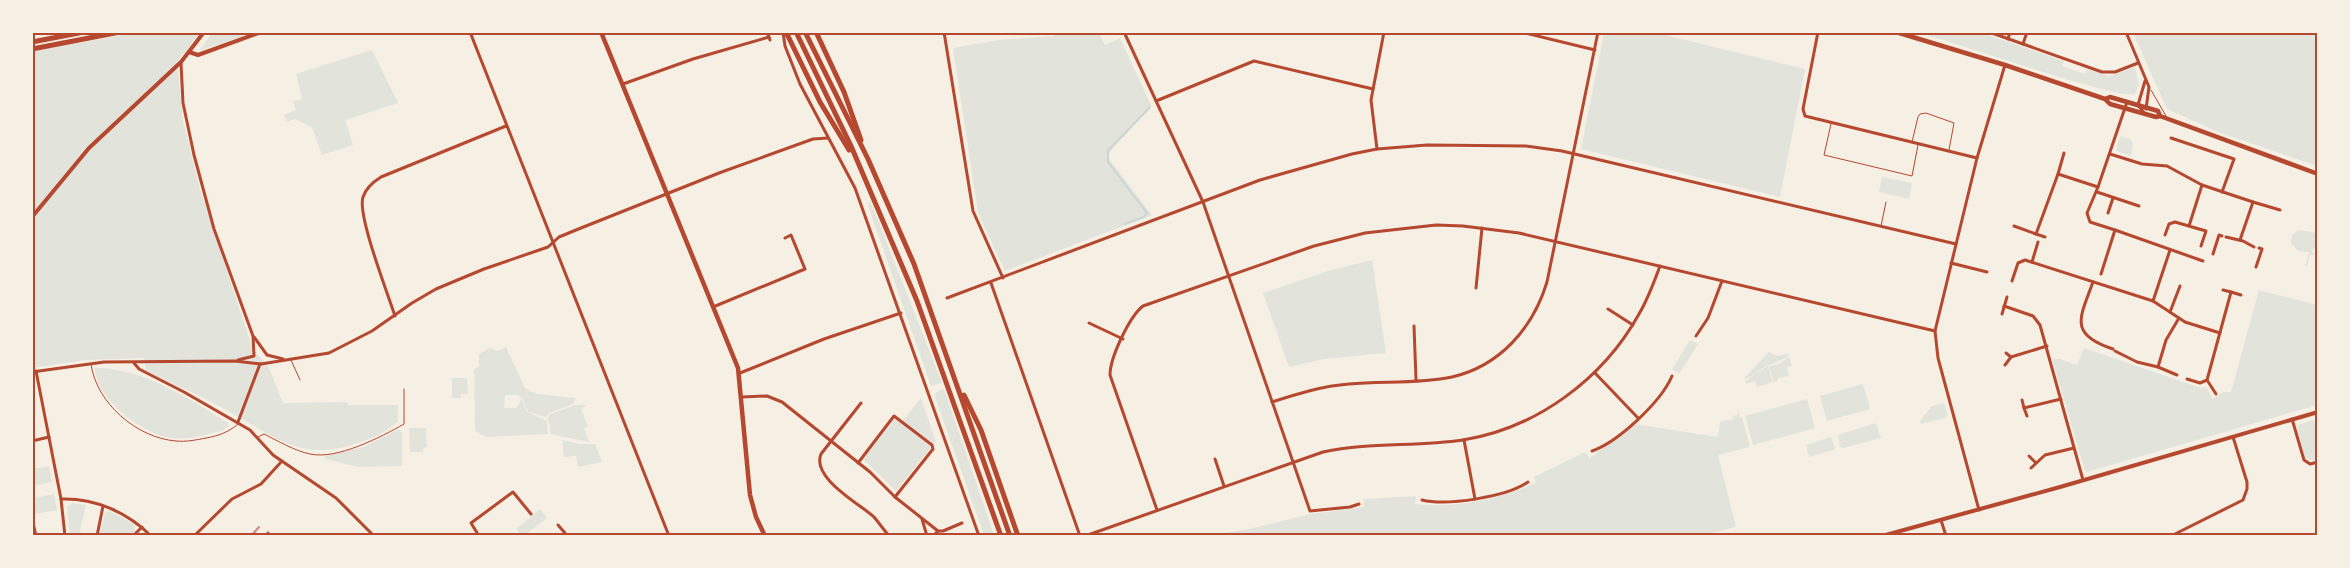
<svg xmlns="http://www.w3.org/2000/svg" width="2350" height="568" viewBox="0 0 2350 568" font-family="'Exo 2',sans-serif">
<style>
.green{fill:#e2e4dc}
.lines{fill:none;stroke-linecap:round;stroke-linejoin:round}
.stream{stroke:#c9d6d2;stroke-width:2}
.service{stroke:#b5482f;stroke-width:1}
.minor{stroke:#b5482f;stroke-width:3}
.tertiary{stroke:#b5482f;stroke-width:4}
.secondary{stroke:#b5482f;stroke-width:4}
.primary{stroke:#b5482f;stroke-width:4.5}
.trunk{stroke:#b5482f;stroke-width:5}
.rail{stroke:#cf8b77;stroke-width:2}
.neatline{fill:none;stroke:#b5482f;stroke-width:2}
</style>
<rect width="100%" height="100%" fill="#f6efe4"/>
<g class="green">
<path d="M134,33H200L177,61L183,121L200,189L253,350L268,366L283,403L347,402L348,405H398V421C386,433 371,439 355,444C299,462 274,436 228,411C202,396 174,384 146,370L144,358L86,360L33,368V51Z"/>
<path d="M212,33V32L252,33L199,51Z"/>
<path d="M1059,33H1099L1105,45L1120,38L1151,105L1106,155L1152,215L1005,271L978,213L953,48L998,40L1053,36Z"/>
<path d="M1604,33H1657L1805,69L1780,197L1581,149Z"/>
<path d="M1920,33H1982L2064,61L2062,66L2085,74L2087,69L2109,76L2135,67L2139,85L2135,94C2122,101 1948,40 1920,33Z"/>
<path d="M2133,33H2317V166L2218,132L2167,109Z"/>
<path d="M372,50L398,103L345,120L353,145L322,155L312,127L295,119L287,122L284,115L296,110L293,101L302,99L296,74Z"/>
<path d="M2120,136L2130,139L2133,143L2131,156L2116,151Z"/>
<path d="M1882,177L1912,183L1909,199L1879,192Z"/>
<path d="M870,200L942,383L931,386L868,206Z"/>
<path d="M2299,230L2317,233L2316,246L2312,251L2314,255H2310L2307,266L2303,265L2306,264L2309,252L2298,251L2291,243L2292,235Z"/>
<path d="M1372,260L1386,353L1324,359L1289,367L1263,293L1328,271Z"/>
<path d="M2259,290L2317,305V405L2087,472L2085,471L2052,359H2060L2077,365L2084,348L2201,388L2206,387L2213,399L2223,392H2231Z"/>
<path d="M1690,340L1698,344L1679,374L1672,369Z"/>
<path d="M506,347L525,388L537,394L576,398L573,404L549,413L546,417L528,412L523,399L518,395H505L504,408H516L522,399L527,412L547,421L548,434L487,437L475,431L474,370L479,366V354L490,348L497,351Z"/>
<path d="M1769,352L1777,356L1790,354C1782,362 1774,362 1765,367C1757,371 1753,378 1743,379Z"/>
<path d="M1789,357L1792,366L1787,367L1789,376L1778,378V381L1774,382L1769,366L1779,364Z"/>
<path d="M1768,366L1773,382L1757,387L1755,381L1746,384L1745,381Z"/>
<path d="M95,368C142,367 189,399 227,422L229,426C225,430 218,432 212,433C197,438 181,440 166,437C140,431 95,398 95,368Z"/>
<path d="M452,378H467L468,394H461V398H452Z"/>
<path d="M1863,384L1870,409L1827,421L1820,396Z"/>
<path d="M944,389L994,535H984L935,397L936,392Z"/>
<path d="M921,398L936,442L933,443L903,421Z"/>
<path d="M1807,399L1815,428L1753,445L1745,416Z"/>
<path d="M1944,403L1948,417L1921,424L1920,421L1932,406Z"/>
<path d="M576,405H586L581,409L588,426L584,428L589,442L550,434V426L547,419L550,414Z"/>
<path d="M1738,408L1740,416L1736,418L1742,417L1750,447L1718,455L1736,527L1704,535L1203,536L1249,529L1311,514L1364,507V499L1416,496L1415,504C1456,509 1498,499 1536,483L1534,477L1585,452L1590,458L1634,424L1718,437L1720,422L1733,419V416L1738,415Z"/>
<path d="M895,419L931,447L896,491L863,459Z"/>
<path d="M2313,420L2318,424L2317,460L2313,461L2305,457L2297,427L2300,424Z"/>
<path d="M1876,423L1881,438L1843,448L1840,447L1838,435Z"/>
<path d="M409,428H426L427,447L423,448V452H410Z"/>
<path d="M398,429L402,432V466L358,467L325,459L324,456L364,447Z"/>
<path d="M1831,437L1835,448L1834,450L1809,457L1806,445Z"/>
<path d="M562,440L579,444H595L602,462L578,467L576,456L564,457Z"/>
<path d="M49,466L52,482L33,486V469Z"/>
<path d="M54,494L57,510L35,514L33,498Z"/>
<path d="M72,503L86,505L79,535H70L67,507Z"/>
<path d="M540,509L547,518L525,535H521L516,529Z"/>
<path d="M109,511L134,524L135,531L130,535H99L105,514Z"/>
</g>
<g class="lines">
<path class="stream" d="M1125,224L1144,217L1147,213L1108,162V151L1150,107"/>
<g class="service">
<path d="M2151,90L2166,116"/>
<path d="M1831,124L1824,155L1912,176L1918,145"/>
<path d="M1912,142L1918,117L1920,114L1926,113L1954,123L1949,150"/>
<path d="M1881,226L1886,202"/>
<path d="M291,360L300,380"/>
<path d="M91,364C96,403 137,438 176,441C186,442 196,440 206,438C218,436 229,432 238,424"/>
<path d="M258,437L264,434C278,441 295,451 310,454C337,460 381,437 404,424V389"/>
</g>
<g class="minor">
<path d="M470,32L669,536"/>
<path d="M767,32L770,40"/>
<path d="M783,32L785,46L800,84L855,188L979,536"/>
<path d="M944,32L973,211L1003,278"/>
<path d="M1124,32L1203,202L1310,511L1350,507L1359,504"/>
<path d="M1521,32L1595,50"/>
<path d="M1818,32L1803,109L1805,116L1977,158"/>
<path d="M1989,32L2102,72H2115L2138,63"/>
<path d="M2126,32L2149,87L2146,109"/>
<path d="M2008,39L2010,32"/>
<path d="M2023,44L2027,32"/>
<path d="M181,63L183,103L194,155L214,229L253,336L254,356L238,360"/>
<path d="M623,84L693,59L769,37"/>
<path d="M1156,101L1254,61L1373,89"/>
<path d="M2145,114L2138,105L2145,81"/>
<path d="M2171,138L2234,159L2222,192"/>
<path d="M1377,149L1371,100L1384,32"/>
<path d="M2110,154L2142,164L2167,166L2202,185L2253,202"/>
<path d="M2058,174L2064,153"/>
<path d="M2097,192L2139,206"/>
<path d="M2108,213L2113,198"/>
<path d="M2014,226L2036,234"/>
<path d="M2189,226L2202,185"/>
<path d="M2115,230L2203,261"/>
<path d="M2165,235L2169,224L2175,222L2206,231L2201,246"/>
<path d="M2045,237L2036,234L2058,174L2098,187"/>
<path d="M2226,237L2243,241L2254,247"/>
<path d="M2240,240L2253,202L2280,210"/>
<path d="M2213,254L2219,235L2222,236"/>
<path d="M2032,262L2038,242"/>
<path d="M1951,263L1987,272"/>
<path d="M2256,267L2262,249L2259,248"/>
<path d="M2101,274L2115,230L2090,222L2087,213L2098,187L2127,102"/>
<path d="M2012,281L2018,263L2025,260L2153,301L2185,322L2220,333"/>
<path d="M2093,282C2080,318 2068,334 2113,349"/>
<path d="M991,283L1080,536"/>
<path d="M1476,288L1482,228"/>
<path d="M2223,290L2231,292"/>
<path d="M947,298L1260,180L1352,154L1377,149L1427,145L1526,146L1562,151L1956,244"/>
<path d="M2153,301L2170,250"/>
<path d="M2004,306L2033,316L2040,325L2083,480"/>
<path d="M713,307L805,269L791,235L785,238"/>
<path d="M1608,309L1633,325"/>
<path d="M2170,312L2180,286"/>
<path d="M2002,314L2007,297"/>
<path d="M395,316C388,294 357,215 363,197C366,188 373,182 381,177L506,126"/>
<path d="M1089,323L1123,339"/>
<path d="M1414,326L1416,380"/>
<path d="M1696,336L1708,318L1722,281"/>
<path d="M254,337L267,355L283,359"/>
<path d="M2115,351L2137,362L2158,367"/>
<path d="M2006,353L2011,357"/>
<path d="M134,363L139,369L184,392L250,430L273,455L336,498L374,536"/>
<path d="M2005,365L2011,357L2047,346"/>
<path d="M36,371L61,499L65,536"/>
<path d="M32,372L104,362L235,361L261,364L329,353L372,331L412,303L436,289L484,269L548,247L559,237L576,230L719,173L813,139L828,138"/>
<path d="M740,373L824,339L901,313"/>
<path d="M1595,373L1638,418"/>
<path d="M2177,375L2158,367L2166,340L2179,318"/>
<path d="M2187,379L2200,383L2207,380L2231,292L2241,295"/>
<path d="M2207,380L2216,394"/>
<path d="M742,397L767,396L782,402L870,472L895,497L938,531H943L962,523"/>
<path d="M2022,400L2024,408"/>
<path d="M1272,402C1297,394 1322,386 1349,384C1383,381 1419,384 1452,377C1500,366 1533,328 1547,282L1598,32"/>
<path d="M861,403L821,454C811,478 860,504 874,517C879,523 884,530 889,536"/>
<path d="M2027,416L2024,408L2061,399"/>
<path d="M2292,419L2304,460L2310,464L2318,462"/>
<path d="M238,422L260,364"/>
<path d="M1464,440L1475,499"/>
<path d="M32,441L49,437"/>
<path d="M1592,451C1618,442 1661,402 1672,376"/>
<path d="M2029,456L2035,462"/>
<path d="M1215,459L1224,486"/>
<path d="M858,463L894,416L932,445L933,449L895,497"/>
<path d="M2031,468L2045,455L2074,448"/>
<path d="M61,499C95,498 127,512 151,536"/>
<path d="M1422,500C1447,506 1507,497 1528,482"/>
<path d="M1157,510L1110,375C1110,358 1129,317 1143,306L1314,246L1365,233L1436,225L1463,226L1519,233L1935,331"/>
<path d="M1979,510L1938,358L1935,331L1977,158L2005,65"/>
<path d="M32,518L36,536"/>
<path d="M922,519L927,536"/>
<path d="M1941,520L1946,536"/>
<path d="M558,525L565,533L562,536"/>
<path d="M268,533L269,536"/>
<path d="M37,536H65"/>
<path d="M97,536L103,506"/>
<path d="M133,536L142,527"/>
<path d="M194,536L232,499L261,484L282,461"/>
<path d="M479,536L471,523L513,492L531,514"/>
<path d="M933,536L938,531"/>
<path d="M1085,536L1323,452C1369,442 1416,447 1463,440C1537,428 1603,379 1639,314C1648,299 1654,282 1660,266"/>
<path d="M2171,536L2243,500L2247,489V482L2233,437"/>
</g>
<g class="tertiary">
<path d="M189,52L198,55L261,32"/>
<path d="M1882,536L2060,487L2318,412"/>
</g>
<path class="secondary" d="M32,217L89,148L181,62L204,32"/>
<g class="primary">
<path d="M601,32L738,368L750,495L756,517L765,536"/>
<path d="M1896,32L2005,65L2105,99L2110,104L2156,117L2160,116L2318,174"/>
<path d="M2105,99L2110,97L2158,111L2160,116"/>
</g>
<g class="trunk">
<path d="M786,32L820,102L849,150"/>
<path d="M796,32L851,146L917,301L1001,536"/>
<path d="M805,32L868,159L914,264L1010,536"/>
<path d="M816,32L844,92L861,140"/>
<path d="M32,42L84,32"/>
<path d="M32,49L120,32"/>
<path d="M964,395L981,430L1018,536"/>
</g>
<path class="rail" d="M251,536L259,527"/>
</g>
<rect width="2350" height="568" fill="none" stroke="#f6efe4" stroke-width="68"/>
<rect x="34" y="34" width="2282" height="500" class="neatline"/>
</svg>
